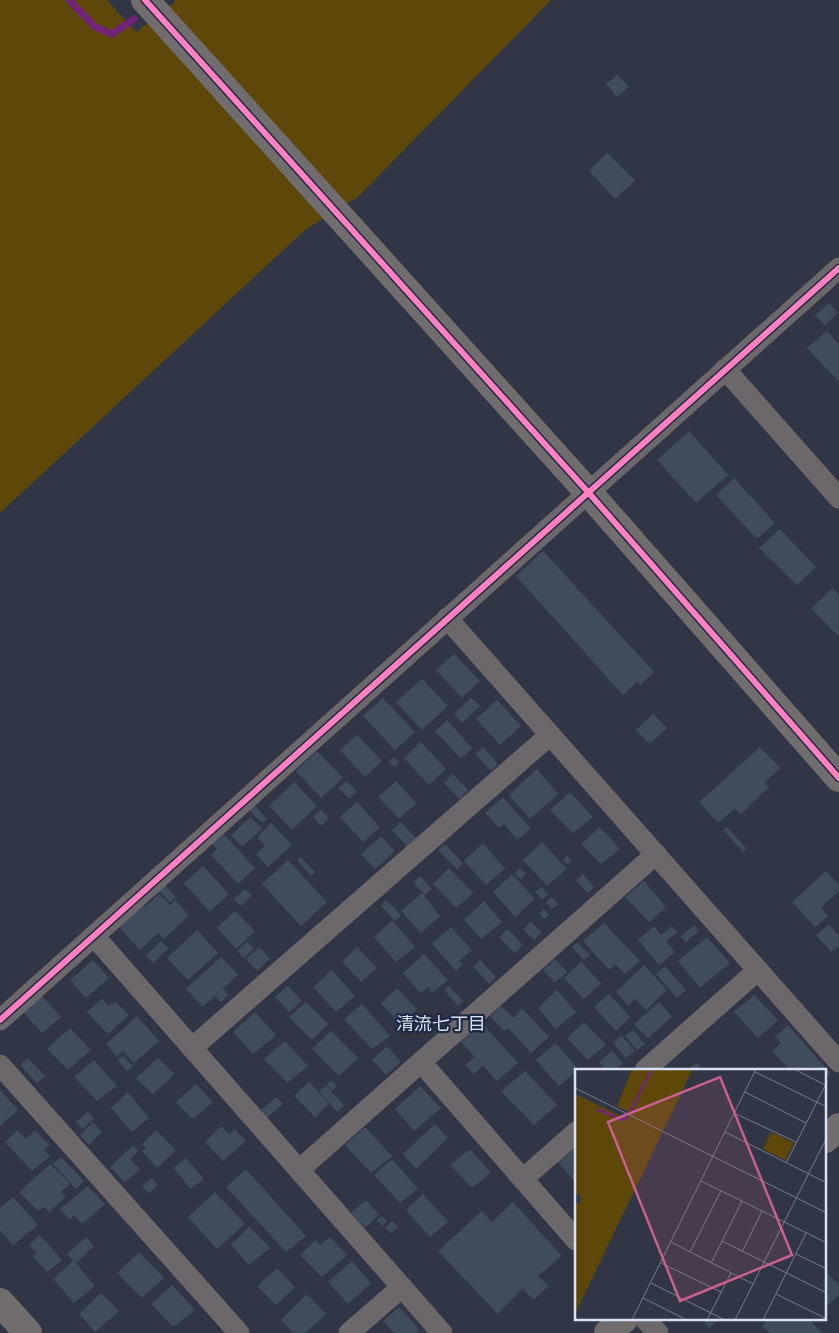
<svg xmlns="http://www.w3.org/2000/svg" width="839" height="1333" viewBox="0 0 839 1333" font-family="'DM Sans','Noto Sans JP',sans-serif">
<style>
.green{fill:#5d480a}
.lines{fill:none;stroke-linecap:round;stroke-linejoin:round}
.stream{stroke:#722378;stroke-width:7}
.building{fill:#3e4c5c}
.street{stroke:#6c676b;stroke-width:21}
.secondary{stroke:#716c6d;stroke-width:28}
.cycleway-casing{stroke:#1e2943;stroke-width:9}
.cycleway{stroke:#ff80c0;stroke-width:6}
.labels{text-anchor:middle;stroke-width:4.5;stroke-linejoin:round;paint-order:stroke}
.neighbourhood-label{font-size:18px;fill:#dae2f3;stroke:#1e2943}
.inset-river{fill:none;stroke:#722378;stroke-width:2.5}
.inset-road{fill:none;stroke:#747b8b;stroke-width:1}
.view{fill:#ca5f90;fill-opacity:0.15;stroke:#ca5f90;stroke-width:2.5}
.inset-edge{fill:none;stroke:#dae2f3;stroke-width:2.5}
</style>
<rect width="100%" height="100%" fill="#303645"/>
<path class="green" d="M0,0H107L136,32L175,2L174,0H551L358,197L305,230L0,513Z"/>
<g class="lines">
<path class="stream" d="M69,0L95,27L112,34L134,19"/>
</g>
<g class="building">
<path d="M617,75L629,87L617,97L606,84Z"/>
<path d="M607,153L635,181L615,199L589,171Z"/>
<path d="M829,303L838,313L825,325L815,315Z"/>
<path d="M827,331L839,344V382L807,348Z"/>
<path d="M689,431L728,475L696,503L657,460Z"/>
<path d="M734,478L775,523L757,539L716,495Z"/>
<path d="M780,529L816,567L797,585L759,548Z"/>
<path d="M543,551L654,672L640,685L637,681L623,695L516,576Z"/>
<path d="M833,588L839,595V633L837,635L811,608Z"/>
<path d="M454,654L480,681L462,698L436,670Z"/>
<path d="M422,679L448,706L422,730L396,702Z"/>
<path d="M383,698L415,732L395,750L363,716Z"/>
<path d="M471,698L480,706L462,723L454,714Z"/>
<path d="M497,700L521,726L500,745L476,719Z"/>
<path d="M653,714L667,728L650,744L636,730Z"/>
<path d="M447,720L472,748L461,759L435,731Z"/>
<path d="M357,735L382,761L365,777L340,750Z"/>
<path d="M421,742L446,769L429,785L404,758Z"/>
<path d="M483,747L498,764L491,771L475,754Z"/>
<path d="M760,747L781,768L765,782L769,787L740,815L735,808L718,823L699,802Z"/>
<path d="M317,751L343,778L321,798L296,771Z"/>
<path d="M394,757L399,762L394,767L389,761Z"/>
<path d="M537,769L558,794L530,819L509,795Z"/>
<path d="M453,774L468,790L459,799L444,783Z"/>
<path d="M347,781L357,792L349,799L338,788Z"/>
<path d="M396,781L416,803L399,819L378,797Z"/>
<path d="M294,782L317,806L292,830L269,806Z"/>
<path d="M570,792L593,817L573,833L550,810Z"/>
<path d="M503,797L531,829L517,840L504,824L499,828L485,813Z"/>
<path d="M357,802L380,827L363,842L340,817Z"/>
<path d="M253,803L267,819L262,823L247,808Z"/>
<path d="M321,810L329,818L321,826L313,817Z"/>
<path d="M251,817L262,829L242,847L231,835Z"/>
<path d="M401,822L416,838L407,846L392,830Z"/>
<path d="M271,823L292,845L268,867L256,854L265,846L257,837Z"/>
<path d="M600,827L620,849L601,864L581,844Z"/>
<path d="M727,827L747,849L743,852L723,830Z"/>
<path d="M221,831L255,868L238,884L211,855L217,849L210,842Z"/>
<path d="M381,836L395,851L375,869L361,854Z"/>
<path d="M542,842L567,869L547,886L523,860Z"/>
<path d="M483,843L505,869L486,885L464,861Z"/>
<path d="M445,844L463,863L457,869L438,850Z"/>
<path d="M567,856L572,861L568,865L563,860Z"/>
<path d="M300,857L315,872L311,876L297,860Z"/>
<path d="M288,860L327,902L301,926L262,884Z"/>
<path d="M203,866L229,894L210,912L184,883Z"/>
<path d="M449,868L473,893L456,908L433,884Z"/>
<path d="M520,868L526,874L520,879L514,873Z"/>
<path d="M826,871L839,885V891L821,907L828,916L815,927L792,902Z"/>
<path d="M512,874L535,899L515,917L493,892Z"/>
<path d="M583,874L594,887L588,893L576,881Z"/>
<path d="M420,876L432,889L425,895L413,882Z"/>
<path d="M644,881L666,907L649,922L625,897Z"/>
<path d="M164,884L176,897L170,902L158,890Z"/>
<path d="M541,887L548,894L542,900L535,892Z"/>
<path d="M245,889L252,896L241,906L234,899Z"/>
<path d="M422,893L440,916L421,933L401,911Z"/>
<path d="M159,894L170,905L175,900L189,915L164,939L158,933L140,950L116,924L140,902L145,907Z"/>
<path d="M552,897L558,904L552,909L546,903Z"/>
<path d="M386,900L401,915L395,921L381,906Z"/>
<path d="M484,901L502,922L481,939L464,920Z"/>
<path d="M544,909L549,915L544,919L539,913Z"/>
<path d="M235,911L255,931L236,949L217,928Z"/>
<path d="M392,920L415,947L396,962L374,937Z"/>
<path d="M531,922L542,933L534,940L523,929Z"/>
<path d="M604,923L640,961L625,974L615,964L609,970L583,941Z"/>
<path d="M829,924L839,936V946L831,952L816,935Z"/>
<path d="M694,925L699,931L686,942L681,936Z"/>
<path d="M654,926L661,935L672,926L677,932L666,941L675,952L659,965L638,940Z"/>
<path d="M451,927L472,950L459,961L463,965L456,971L432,944Z"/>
<path d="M508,929L523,945L515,953L499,937Z"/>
<path d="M197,930L218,953L188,980L167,958Z"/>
<path d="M707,937L730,963L700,988L678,961Z"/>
<path d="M161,941L168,949L153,963L146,955Z"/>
<path d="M247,942L254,948L244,958L237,951Z"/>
<path d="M577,943L590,955L584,960L572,947Z"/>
<path d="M259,947L270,959L257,971L246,959Z"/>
<path d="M357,947L377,968L361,982L342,962Z"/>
<path d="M424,954L448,980L432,993L429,987L420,993L403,973Z"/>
<path d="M221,957L238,975L223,989L229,995L221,1002L215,996L203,1007L186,989Z"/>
<path d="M555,959L567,972L555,983L543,970Z"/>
<path d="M93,960L109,978L86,998L70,980Z"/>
<path d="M480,960L496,977L489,984L473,966Z"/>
<path d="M581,962L601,983L584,999L564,978Z"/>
<path d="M644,965L667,990L646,1010L635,999L628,1006L616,992Z"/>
<path d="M665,966L686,990L677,998L656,974Z"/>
<path d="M332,970L355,996L336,1012L313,987Z"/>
<path d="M288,986L302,1001L289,1012L275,997Z"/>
<path d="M449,986L463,1001L458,1006L444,990Z"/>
<path d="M397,988L417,1009L401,1025L381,1003Z"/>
<path d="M557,990L576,1012L556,1029L538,1008Z"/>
<path d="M39,993L61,1017L42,1033L21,1010Z"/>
<path d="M609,994L630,1017L616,1031L594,1007Z"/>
<path d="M754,995L778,1020L758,1038L734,1012Z"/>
<path d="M102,999L109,1006L115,1001L129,1015L108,1034L87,1012Z"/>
<path d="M306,1002L328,1024L312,1040L289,1017Z"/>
<path d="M659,1002L672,1017L648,1038L634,1024Z"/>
<path d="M362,1004L390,1036L372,1049L344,1019Z"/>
<path d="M501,1006L514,1018L522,1008L549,1037L531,1053L508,1028L504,1031L490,1016Z"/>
<path d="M255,1012L276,1035L253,1054L233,1032Z"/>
<path d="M137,1016L159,1041L134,1063L123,1051L117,1057L106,1044Z"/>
<path d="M479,1020L518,1063L497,1081L483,1066L474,1074L465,1065L475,1057L459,1040Z"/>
<path d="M584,1022L606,1045L588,1060L567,1038Z"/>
<path d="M788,1025L831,1074L825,1078V1070H790L772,1051L781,1043L775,1037Z"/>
<path d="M70,1028L91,1050L68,1070L47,1049Z"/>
<path d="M633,1030L645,1044L637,1050L625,1036Z"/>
<path d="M331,1031L358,1058L339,1076L312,1049Z"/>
<path d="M621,1035L635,1051L626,1058L613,1043Z"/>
<path d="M285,1041L308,1066L287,1083L264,1059Z"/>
<path d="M555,1043L578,1069L559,1086L536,1060Z"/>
<path d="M387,1046L401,1062L386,1075L372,1060Z"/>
<path d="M612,1051L623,1064L615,1070H606L599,1062Z"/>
<path d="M123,1056L133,1066L127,1071L118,1061Z"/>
<path d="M28,1058L45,1076L37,1083L20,1065Z"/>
<path d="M158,1058L175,1074L153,1094L136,1078Z"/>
<path d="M94,1060L117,1086L97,1101L74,1077Z"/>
<path d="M696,1063L703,1070H688Z"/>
<path d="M525,1071L557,1105L534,1125L501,1091Z"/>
<path d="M331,1080L337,1086L332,1091L327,1084Z"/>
<path d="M309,1081L329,1104L315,1117L294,1096Z"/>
<path d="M196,1084L213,1102L193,1119L176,1102Z"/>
<path d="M326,1085L344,1106L337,1112L319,1091Z"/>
<path d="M420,1086L441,1108L414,1131L395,1109Z"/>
<path d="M0,1090L18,1110L0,1126Z"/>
<path d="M128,1092L149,1118L132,1132L111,1108Z"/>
<path d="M276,1097L283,1104L267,1118L260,1111Z"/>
<path d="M87,1112L94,1118L83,1129L76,1122Z"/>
<path d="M93,1122L102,1132L89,1145L80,1135Z"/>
<path d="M435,1124L448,1138L416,1169L403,1154Z"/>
<path d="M221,1126L229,1134L235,1129L246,1141L223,1161L205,1142Z"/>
<path d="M365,1127L392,1156L371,1173L345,1145Z"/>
<path d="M17,1130L26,1139L35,1131L50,1145L44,1150L50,1156L32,1171L5,1142Z"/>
<path d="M156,1130L176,1150L157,1168L142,1151L146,1148L142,1144Z"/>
<path d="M576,1143V1183L556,1160Z"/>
<path d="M133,1145L139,1151L130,1159L140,1169L125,1183L110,1167Z"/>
<path d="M470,1149L491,1173L472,1188L450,1165Z"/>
<path d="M61,1157L84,1181L76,1189L53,1164Z"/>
<path d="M186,1158L204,1179L191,1189L173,1168Z"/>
<path d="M392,1159L418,1189L400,1203L374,1175Z"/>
<path d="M50,1164L70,1184L61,1192L66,1197L49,1212L44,1207L38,1211L19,1192Z"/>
<path d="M246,1169L306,1236L286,1252L226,1187Z"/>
<path d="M152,1178L158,1185L149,1193L142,1186Z"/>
<path d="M88,1186L105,1204L82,1224L74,1215L70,1220L60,1209Z"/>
<path d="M215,1192L245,1224L217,1249L188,1217Z"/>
<path d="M423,1194L448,1222L430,1237L406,1210Z"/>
<path d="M13,1197L38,1225L13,1245L0,1230V1208Z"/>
<path d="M366,1200L379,1215L365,1228L351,1213Z"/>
<path d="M513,1202L562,1256L538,1276L549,1286L533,1300L523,1288L498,1314L438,1251L482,1211L492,1222Z"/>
<path d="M382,1216L387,1221L382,1226L377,1220Z"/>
<path d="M392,1221L398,1227L391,1233L385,1227Z"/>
<path d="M249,1227L270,1248L249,1265L231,1245Z"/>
<path d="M40,1235L62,1260L47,1272L33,1257L37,1253L29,1245Z"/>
<path d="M86,1237L94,1246L76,1263L95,1286L74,1303L53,1279L73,1261L67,1254Z"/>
<path d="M330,1237L347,1255L322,1277L300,1255L315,1240L320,1245Z"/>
<path d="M139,1252L164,1278L142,1298L117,1273Z"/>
<path d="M352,1261L371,1283L348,1304L328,1282Z"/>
<path d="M277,1268L295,1287L276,1305L257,1286Z"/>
<path d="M825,1270L839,1285V1295L825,1308Z"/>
<path d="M172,1285L195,1310L173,1327L151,1304Z"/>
<path d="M101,1293L119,1311L95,1332L79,1314Z"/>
<path d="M307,1294L326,1314L305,1333H293L281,1320Z"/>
<path d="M399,1307L419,1329L416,1333H394L383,1321Z"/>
<path d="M702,1319H720L709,1328Z"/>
<path d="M769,1319H809L822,1333H770L762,1326Z"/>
</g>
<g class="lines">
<g class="street">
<path d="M725,369L839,498"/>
<path d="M447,618L839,1062"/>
<path d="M94,936L442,1333"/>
<path d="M0,1020L839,268"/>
<path d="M192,1048L550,735"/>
<path d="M421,1062L576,1240"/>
<path d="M0,1065L239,1333"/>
<path d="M645,1070L758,970"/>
<path d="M299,1170L656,854"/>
<path d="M523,1179L576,1132"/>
<path d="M645,1319L658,1333"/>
<path d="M349,1333L402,1287"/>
</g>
<g class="secondary">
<path d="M145,0L588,492L839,778"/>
<path d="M825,1139L839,1127"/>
<path d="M0,1302L28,1333"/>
<path d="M608,1333L624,1319"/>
</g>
<defs>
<g id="cycleway">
<path d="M145,0L588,492L839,778"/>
<path d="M0,1020L839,268"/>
</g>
</defs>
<use href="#cycleway" class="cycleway-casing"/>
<use href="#cycleway" class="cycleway"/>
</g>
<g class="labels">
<g class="neighbourhood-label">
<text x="441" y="1030">清流七丁目</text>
</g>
</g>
<g transform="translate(575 1069)">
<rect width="251" height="251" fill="#303645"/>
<path d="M57,0H118L0,245V136L6,132L5,126L0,124V25L52,50L56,44L42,37ZM196,63L219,74L210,91L188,80Z" fill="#5d480a"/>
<path class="inset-river" d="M22,40L47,51L52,48M55,43L77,0"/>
<path class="inset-road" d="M219,0L250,16M180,3L252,38M0,19L252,144M170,23L231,54M159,44L221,73M150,63L252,114M211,94L252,13M126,112L252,174M147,172L252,224M96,173L178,215M115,183L146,122M167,183L187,142M221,185L252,200M86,194L146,223M136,194L167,132M76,214L150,251M201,225L252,250M68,229L112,251M57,251L181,0M132,251L156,204M160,251L252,68M188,251L231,164"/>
<path class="view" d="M145,8L217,186L105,232L33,53Z"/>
<rect width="251" height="251" class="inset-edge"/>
</g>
</svg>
